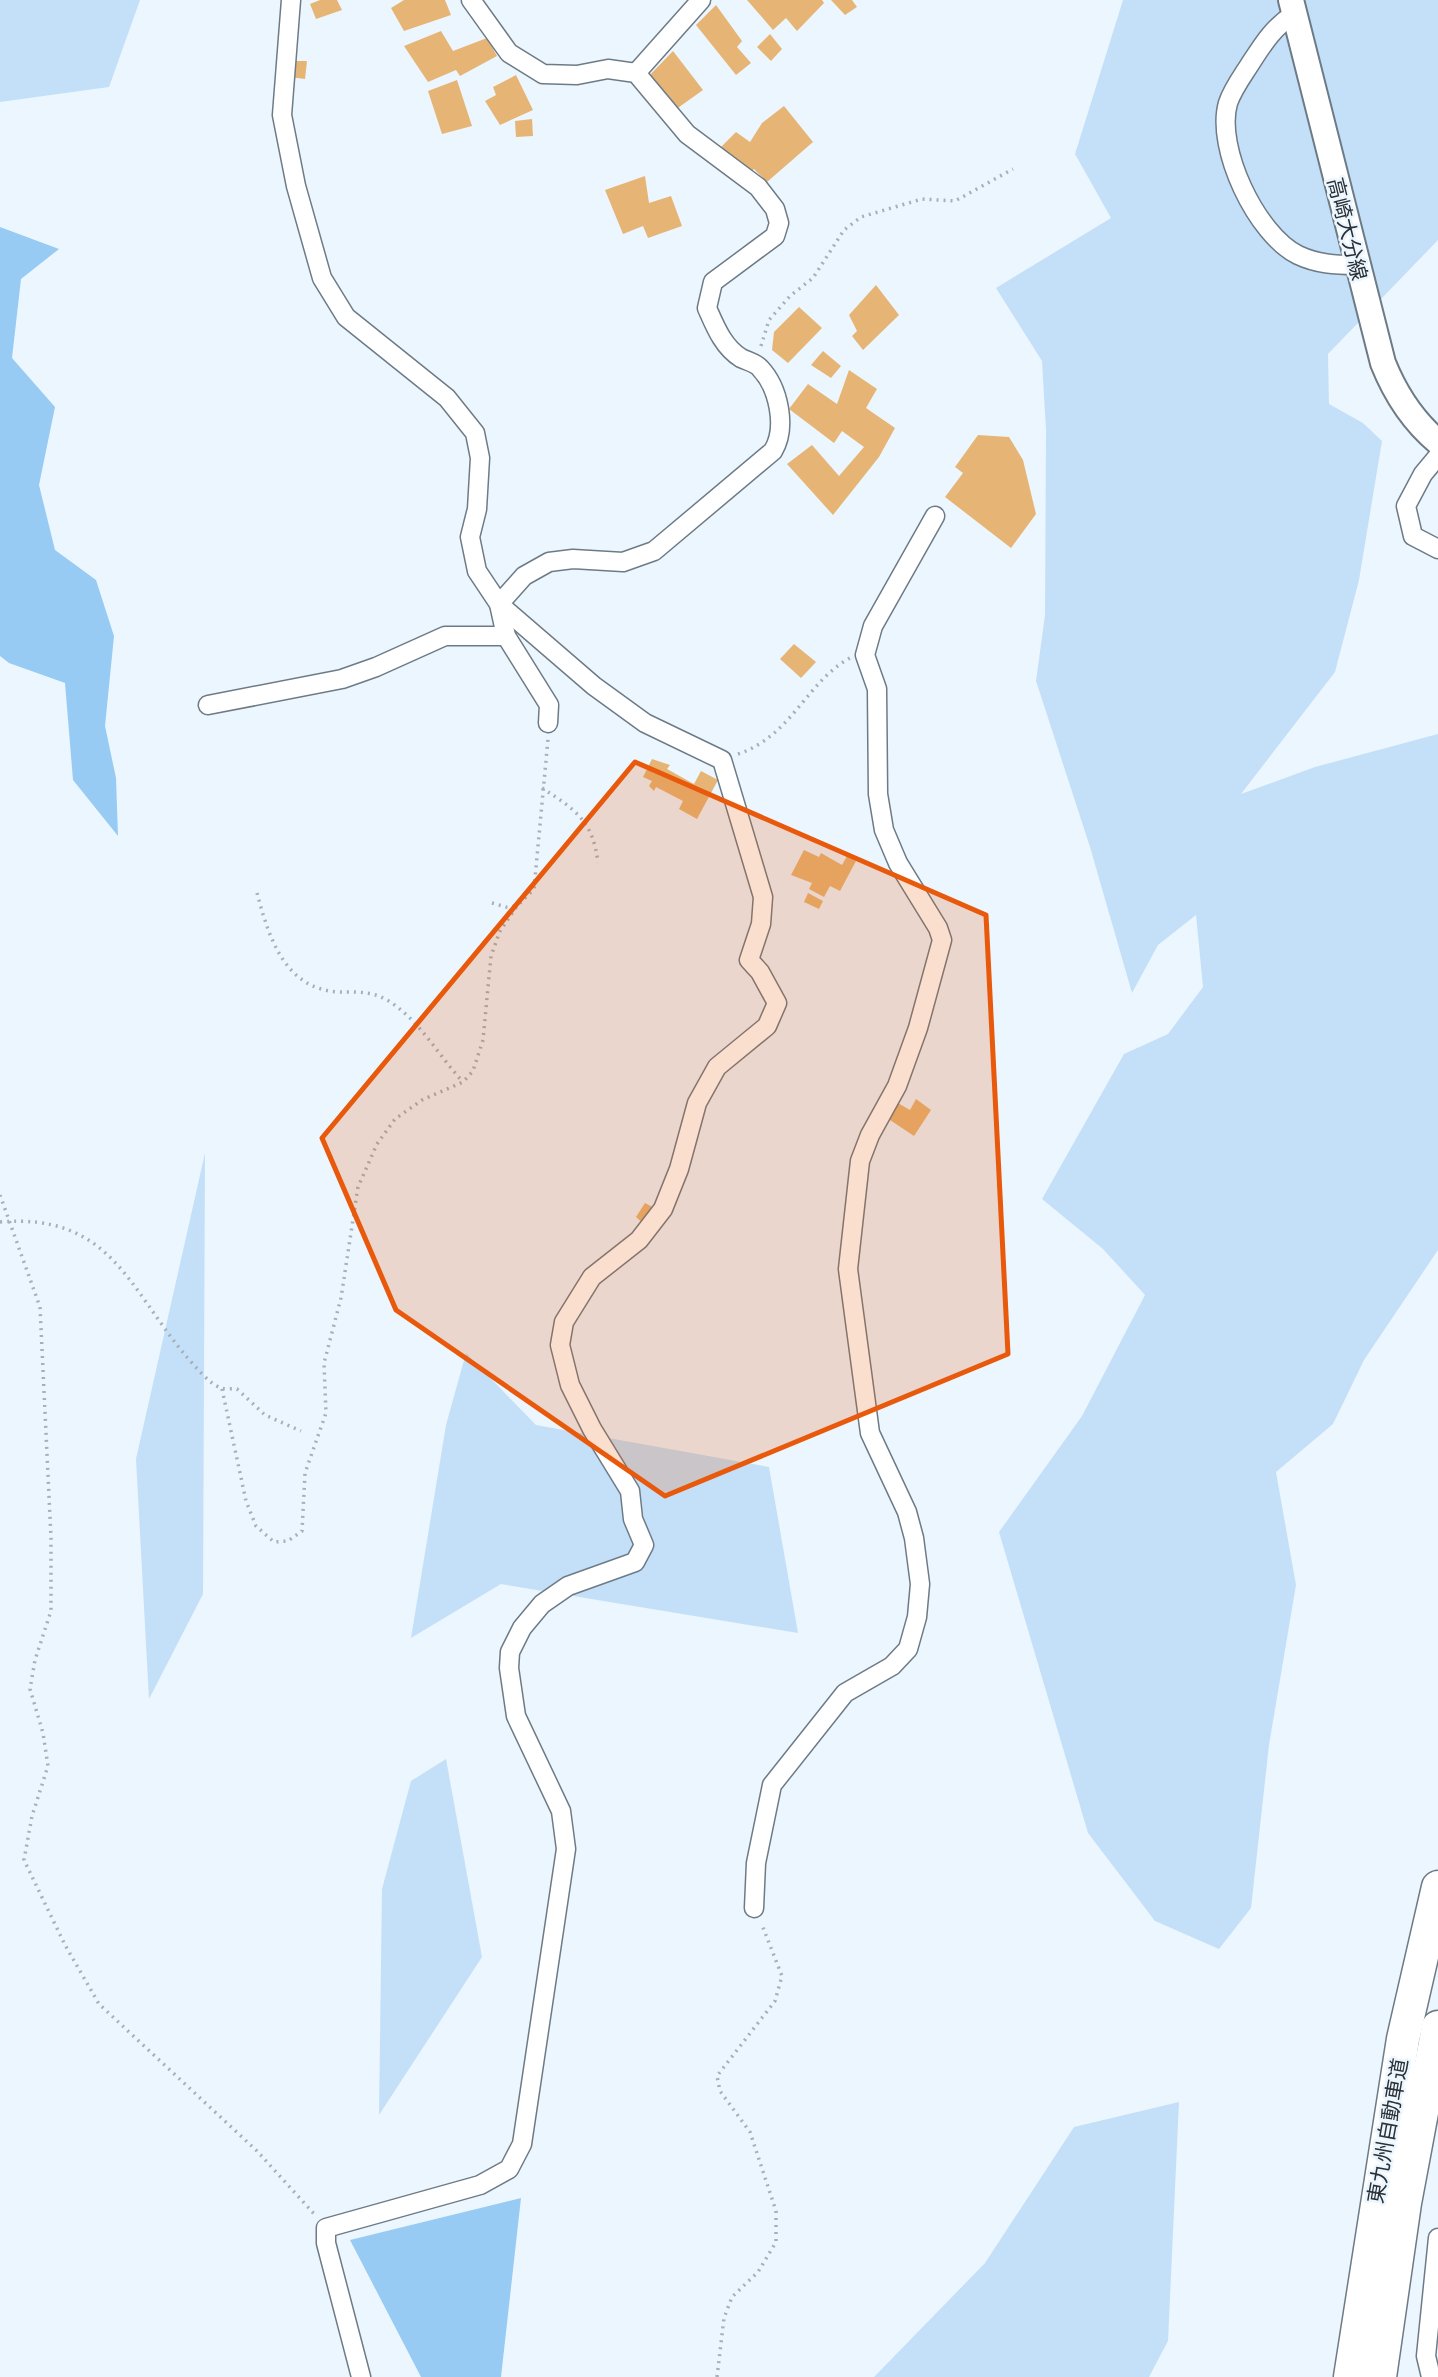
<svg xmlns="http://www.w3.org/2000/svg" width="1438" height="2377" viewBox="0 0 1438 2377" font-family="'Space Grotesk','Noto Sans JP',sans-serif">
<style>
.green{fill:#c4e0f8}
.water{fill:#97cbf4}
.building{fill:#e6b575}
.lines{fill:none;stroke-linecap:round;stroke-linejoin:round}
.street-casing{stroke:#6d7b86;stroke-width:21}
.secondary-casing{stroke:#6d7b86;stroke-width:28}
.highway-casing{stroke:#6d7b86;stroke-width:35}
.path{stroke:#a7b0b7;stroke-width:3.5;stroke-dasharray:2 5;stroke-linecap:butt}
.street{stroke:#fff;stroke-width:18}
.secondary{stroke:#fff;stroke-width:24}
.highway{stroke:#fff;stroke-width:32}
.marked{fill:#e8590c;fill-opacity:0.2;stroke:#e8590c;stroke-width:5;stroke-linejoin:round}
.labels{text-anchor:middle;stroke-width:5;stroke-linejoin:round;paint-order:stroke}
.street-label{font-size:21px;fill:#2a3035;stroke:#ecf6fe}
</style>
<rect width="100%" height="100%" fill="#ecf6fe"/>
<g class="green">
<path d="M0,0H140L109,87L0,102Z"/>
<path d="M1123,0H1438V240L1328,354L1329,404L1363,423L1382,441L1359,580L1335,672L1241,794L1315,767L1438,734V1250L1364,1360L1333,1424L1276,1472L1296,1585L1269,1745L1251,1908L1219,1949L1155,1921L1088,1833L999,1532L1082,1416L1145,1295L1103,1249L1042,1199L1124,1054L1168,1034L1203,987L1196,915L1158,945L1132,993L1090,847L1036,681L1045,615L1046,430L1042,361L996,288L1111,218L1075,154Z"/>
<path d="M205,1153L203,1594L149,1699L136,1459Z"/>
<path d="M466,1353L536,1425L769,1467L798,1633L501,1584L411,1638L446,1425Z"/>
<path d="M446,1759L482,1957L379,2115L382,1889L411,1781Z"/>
<path d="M1179,2102L1168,2341L1149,2377H874L985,2263L1074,2127Z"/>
</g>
<g class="water">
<path d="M0,227L59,249L21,279L12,358L55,407L39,485L55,550L96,580L114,636L105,726L116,778L118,836L73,780L65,683L9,663L0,656Z"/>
<path d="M521,2198L501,2377H421L350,2240Z"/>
</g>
<g class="building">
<path d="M320,0H337L342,10L316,19L310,4Z"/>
<path d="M404,0H445L451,15L404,31L391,8Z"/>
<path d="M747,0H822L824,3L797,31L786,18L773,30Z"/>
<path d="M831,0H852L857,7L845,15Z"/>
<path d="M716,5L742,41L737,47L751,63L736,75L696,25Z"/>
<path d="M441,31L453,51L487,38L497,56L460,76L456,70L428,82L404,46Z"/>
<path d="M770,34L782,49L771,61L757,47Z"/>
<path d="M673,51L703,90L675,110L647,78Z"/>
<path d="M291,61H307L305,79L290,77Z"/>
<path d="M516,75L533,110L500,125L485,101L496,95L493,87Z"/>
<path d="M457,80L472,126L442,134L428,91Z"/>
<path d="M784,106L813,142L767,182L754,169L749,174L718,150L736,132L750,142L762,123Z"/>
<path d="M532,119L533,136L516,137L515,121Z"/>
<path d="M645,176L649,203L671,196L682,226L648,238L643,226L623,234L605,190Z"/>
<path d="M876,285L899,315L863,350L852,336L857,331L849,315Z"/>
<path d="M799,307L822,328L788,363L772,350L774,332Z"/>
<path d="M823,351L841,366L831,378L811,365Z"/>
<path d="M849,370L877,389L866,408L895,428L879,457L833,515L787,464L812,445L839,476L864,447L842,431L834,443L789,409L808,384L837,404Z"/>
<path d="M978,435L1009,437L1023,460L1036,514L1011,548L945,497L963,473L955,467Z"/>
<path d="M794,644L816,662L801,678L780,659Z"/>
<path d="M652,759L670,765L667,769L694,784L701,771L718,780L697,819L679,809L683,801L656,787L654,791L649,786L652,781L643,777Z"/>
<path d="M804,850L819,857L821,853L842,865L847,856L856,861L840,891L830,886L824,897L809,889L812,883L791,875Z"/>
<path d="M808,893L823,901L819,909L804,902Z"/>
<path d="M916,1099L931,1110L914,1136L887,1118L896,1102L910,1110Z"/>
<path d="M645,1203L656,1209L646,1226L636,1217Z"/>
</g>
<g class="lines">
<defs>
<g id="street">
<path d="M291,0L282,115L296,186L322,278L346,317L447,398L475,433L480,458L477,509L470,537L477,571L499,604L506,636L549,705L548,723"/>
<path d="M1294,14C1274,27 1265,41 1252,61C1244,74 1233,88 1228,103C1215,148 1257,235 1298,255C1317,264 1335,265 1356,265"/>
<path d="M636,73L701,0"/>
<path d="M1438,456L1423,474L1406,506L1413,536L1438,549"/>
<path d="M208,705L342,679L376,667L445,636H506"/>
<path d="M754,1908L756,1863L772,1785L845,1693L892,1666L908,1649L917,1617L920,1584L914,1538L907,1512L870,1433L848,1269L860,1161L870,1135L897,1086L918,1028L942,940L938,928L898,863L884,830L878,794L877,689L865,655L873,626L935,516"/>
<path d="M361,2377L326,2243V2228L480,2185L509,2169L522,2144L566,1849L561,1811L516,1716L509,1668L510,1652L522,1628L542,1604L568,1586L635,1562L644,1545L633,1519L630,1491L592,1429L570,1385L560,1345L564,1322L592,1277L639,1240L663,1209L679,1169L697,1103L717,1067L767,1026L777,1003L760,972L749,960L761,924L763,897L722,760L645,723L594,686L499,604L524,576L549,562L573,559L623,562L654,551L773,451C787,428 779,388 760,368C756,363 747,361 741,358C723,347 715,326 707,308L713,282L775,236L779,223L775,209L758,187L687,134L636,73L608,69L577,75L543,74L509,53L471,0"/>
<path d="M1431,2377L1426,2356L1438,2238"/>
</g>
<path id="secondary" d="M1291,0L1383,363C1395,393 1413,421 1438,442"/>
<g id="highway">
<path d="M1350,2377L1403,2039L1438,1887"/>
<path d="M1380,2377L1405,2203L1438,2027"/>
</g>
</defs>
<use href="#street" class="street-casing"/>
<use href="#secondary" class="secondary-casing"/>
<use href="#highway" class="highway-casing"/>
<g class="path">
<path d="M761,346L769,320L790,296L813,278L844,230L861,217L922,199L955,201L1013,169"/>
<path d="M738,754C792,736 806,682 850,658"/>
<path d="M542,788C576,810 593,821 598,863"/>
<path d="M257,893C269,938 285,990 340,992C355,992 372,991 387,1000C419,1019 438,1055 463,1082"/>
<path d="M492,903L506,907L517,906"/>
<path d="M0,1195L40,1307L51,1538V1611L35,1660L30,1689L43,1733L48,1766L32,1816L24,1860L65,1945L99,2004L257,2151L316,2216"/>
<path d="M0,1222C109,1213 128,1286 185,1355C194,1365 209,1384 221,1388C226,1390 232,1388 237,1389L265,1415L301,1431"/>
<path d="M222,1389L246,1501L256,1526L274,1542L288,1541L302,1531L305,1473L326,1413L324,1363L341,1298L358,1187L377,1144L395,1119L422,1100L463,1082L473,1071L483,1040L491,956L500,931L517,906L534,889L548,739"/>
<path d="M717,2377L724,2318L732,2297L758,2272L776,2242V2211L750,2132L720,2091L717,2076L775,2001L782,1976L762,1925"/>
</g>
<use href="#street" class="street"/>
<use href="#secondary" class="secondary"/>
<use href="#highway" class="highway"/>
</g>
<path class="marked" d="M635,762L986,915L1008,1354L665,1496L396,1310L322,1138Z"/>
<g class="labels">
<g class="street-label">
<text transform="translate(1347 229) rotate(76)" y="7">高崎大分線</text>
<text transform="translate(1388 2131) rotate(-80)" y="7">東九州自動車道</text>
</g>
</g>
</svg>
